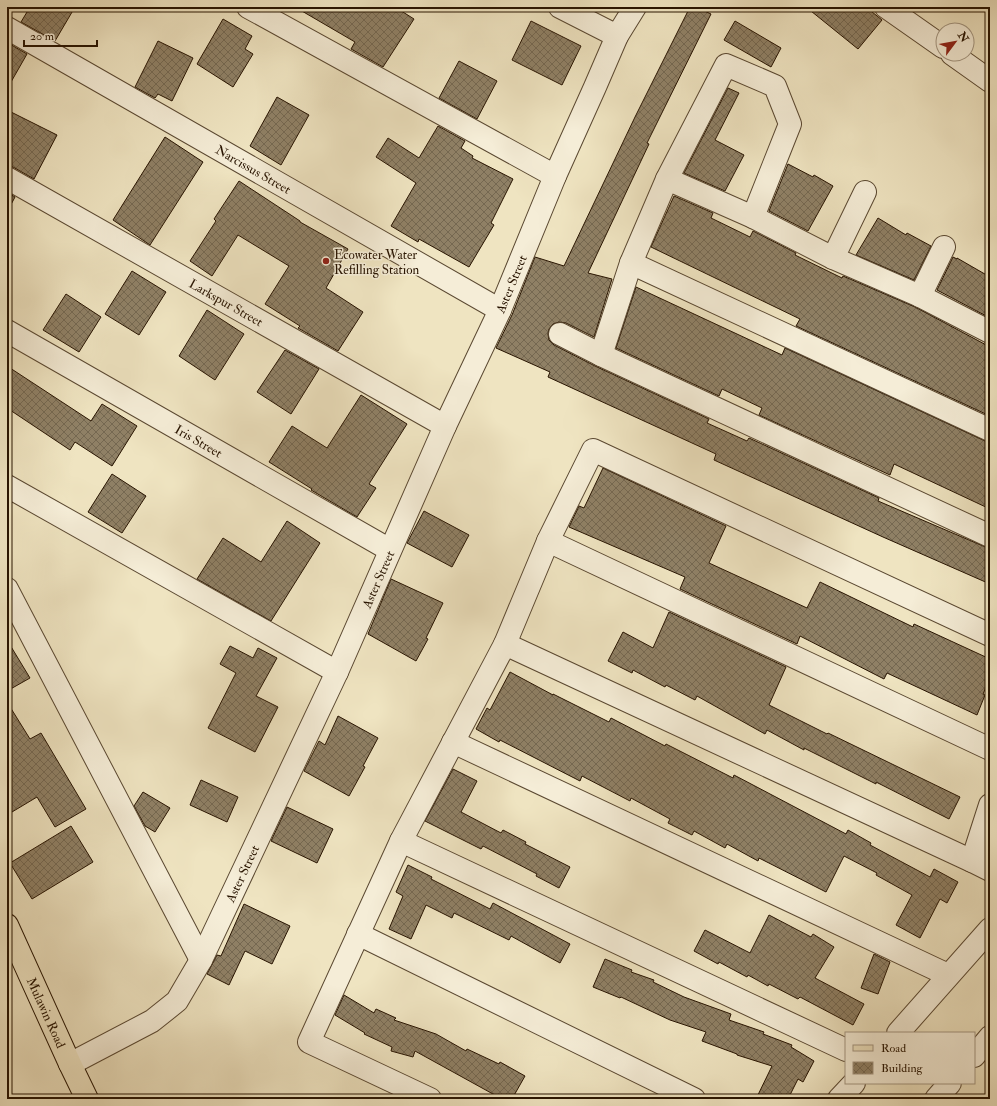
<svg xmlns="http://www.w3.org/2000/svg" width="997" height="1106" viewBox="0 0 997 1106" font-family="'IM FELL Double Pica',serif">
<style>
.building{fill:url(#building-cross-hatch);stroke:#281401}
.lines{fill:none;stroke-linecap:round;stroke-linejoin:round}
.minor-casing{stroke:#5a4831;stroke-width:24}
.major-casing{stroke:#281401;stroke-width:24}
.minor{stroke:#f5edd7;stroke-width:22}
.major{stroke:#efe4c1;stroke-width:22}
.poi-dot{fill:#8f2418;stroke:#f5edd7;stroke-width:1.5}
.labels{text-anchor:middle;stroke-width:3;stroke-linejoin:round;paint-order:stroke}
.street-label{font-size:13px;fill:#281401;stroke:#f5edd7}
.poi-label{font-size:13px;fill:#281401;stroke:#f5edd7;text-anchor:start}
</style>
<defs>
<pattern id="building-cross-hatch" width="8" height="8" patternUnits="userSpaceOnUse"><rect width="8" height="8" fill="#8f8065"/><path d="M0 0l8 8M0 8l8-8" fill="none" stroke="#756851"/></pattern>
</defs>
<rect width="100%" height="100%" fill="#efe4c1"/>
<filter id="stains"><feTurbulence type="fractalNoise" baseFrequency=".005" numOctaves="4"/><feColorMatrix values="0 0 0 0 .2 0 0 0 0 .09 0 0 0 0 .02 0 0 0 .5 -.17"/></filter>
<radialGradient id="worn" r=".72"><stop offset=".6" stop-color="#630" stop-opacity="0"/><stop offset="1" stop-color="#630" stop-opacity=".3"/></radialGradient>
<g class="building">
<path d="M30,7H75L55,41L21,22Z"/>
<path d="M295,7H395L414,19L383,67L351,49L355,42Z"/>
<path d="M690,7H696L711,14L647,143L649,144L588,273L612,279L594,337L566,323L559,322L553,324L549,329L548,334L549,340L554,345L595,366L709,419L707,423L747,441L749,438L879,498L878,501L990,549V584L883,537L714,460L716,454L548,377L550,372L496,348L512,315L535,257L564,266L635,117Z"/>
<path d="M806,7H866L882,20L858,49Z"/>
<path d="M223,19L252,36L245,49L253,54L233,87L197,64Z"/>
<path d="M531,21L581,46L562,85L512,60Z"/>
<path d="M735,21L781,48L771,67L724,40Z"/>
<path d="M158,41L193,58L172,101L158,94L155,98L135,87Z"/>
<path d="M8,43L27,54L7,89V45Z"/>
<path d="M459,61L497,81L477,119L439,98Z"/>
<path d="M728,88L739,93L715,140L744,155L725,191L684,173Z"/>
<path d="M277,97L309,115L281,165L250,146Z"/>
<path d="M7,110L57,135L34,179L13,167L7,166Z"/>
<path d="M438,126L465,141L461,148L473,156L472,158L513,179L491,223L494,225L469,267L419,239L418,242L391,226L416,183L376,157L388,138L419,158Z"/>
<path d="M165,137L203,162L150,245L113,220Z"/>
<path d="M788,164L813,177L814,175L833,186L808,231L769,211Z"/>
<path d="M239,181L300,221V222L348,249L326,288L363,312L338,351L298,328L300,326L265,304L289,266L238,235L212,276L190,261L216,221L214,219Z"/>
<path d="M7,192L15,197L7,212Z"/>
<path d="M674,196L713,213L711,218L750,237L753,231L796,253L795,255L842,278L843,276L915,307L990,347V416L796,326L800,319L651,247Z"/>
<path d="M878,218L906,235L907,233L931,246L914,280L856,255Z"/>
<path d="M953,257L957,259V258L990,277V318L937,290Z"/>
<path d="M132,271L166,292L139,335L105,314Z"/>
<path d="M636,287L782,355L785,348L985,441L990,442V509L894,464L890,475L759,415L762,408L722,389L719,396L616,348Z"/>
<path d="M66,294L101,317L79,352L43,330Z"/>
<path d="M207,310L244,334L215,380L179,356Z"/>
<path d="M285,350L319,369L291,414L257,392Z"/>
<path d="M7,366L91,421L102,404L137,426L112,466L75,442L70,450L7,408Z"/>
<path d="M361,395L407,424L369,484L376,488L357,517L311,490L312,489L269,462L292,426L327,448Z"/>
<path d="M603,468L726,526L709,563L807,608L820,582L913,627L914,624L990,659V678L983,694L985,695L977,715L887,673L884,679L800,636L797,644L680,589L685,577L569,527L579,506L584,508Z"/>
<path d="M112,474L146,496L122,533L88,512Z"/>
<path d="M424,511L469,535L452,567L407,543Z"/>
<path d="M287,521L320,543L271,621L197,579L223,538L261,562Z"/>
<path d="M391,579L443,603L426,638L428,639L416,661L368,634Z"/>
<path d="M669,612L786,667L769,705L827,734L828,733L960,797L949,819L876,782V784L804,748V750L767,730L765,734L697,696L695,700L666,685L665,687L633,670L632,673L608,661L623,632L653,648Z"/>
<path d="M7,640L30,678L7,691Z"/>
<path d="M230,646L253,658L258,648L277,658L256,696L278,707L255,752L208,728L236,673L220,664Z"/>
<path d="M510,672L553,695V694L609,722L611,718L665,746L666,744L733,778L734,775L846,834L848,830L871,843L870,845L930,877L934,869L958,882L947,903L940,899L920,938L896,925L912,895L876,875L877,873L844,856L826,892L759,858L758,861L727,844L725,848L694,831L692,835L668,823L670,819L631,798L630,801L582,776L580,781L500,740L499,742L476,729L487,708L490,710Z"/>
<path d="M7,702L30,739L41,733L86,809L55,827L37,797L7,815Z"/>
<path d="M338,716L378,738L363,766L365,767L349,796L304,771L319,741L325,745Z"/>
<path d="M453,769L477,781L461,812L501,833L503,830L526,842L525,844L570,867L559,888L536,876L537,874L483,846L481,849L425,821Z"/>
<path d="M201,780L238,797L227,822L190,805Z"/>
<path d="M143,792L170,808L155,832L145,826L134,806Z"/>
<path d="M287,807L333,829L317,863L271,841Z"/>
<path d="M71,826L93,862L32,899L10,863Z"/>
<path d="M408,865L432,877L431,879L490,909L493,903L570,944L560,963L511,936L509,940L454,913L452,918L426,905L411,939L389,929L403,896L396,892Z"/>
<path d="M244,904L290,926L272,964L245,951L229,985L207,974L217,955L221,956Z"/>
<path d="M769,915L811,937L813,934L834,947L815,978L864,1004L853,1025L800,997L798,999L769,984L768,986L748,975L747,977L719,962L718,964L694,951L705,930L750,953Z"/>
<path d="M874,954L890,962L878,994L861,988Z"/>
<path d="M605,959L632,970L631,972L654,980L653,982L684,997L731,1014L729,1020L764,1032L763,1034L792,1045L791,1047L814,1061L803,1082L798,1079L788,1099H756L772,1066L737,1055V1054L702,1041L706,1032L670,1020L621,997L620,998L593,987Z"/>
<path d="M344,995L374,1013L376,1009L396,1018L394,1020L436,1034L466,1051L467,1049L499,1064L500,1062L525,1076L512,1099H502L415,1051L413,1057L391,1051L392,1047L364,1034L365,1033L335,1015Z"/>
</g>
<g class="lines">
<defs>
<g id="minor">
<path d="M248,7L555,176"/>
<path d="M560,7L617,36"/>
<path d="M886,7L943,47"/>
<path id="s1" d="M7,28L500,310"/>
<path d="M952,54L990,81"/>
<path id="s2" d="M7,178L445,426"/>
<path d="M667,179L753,217L833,258L920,296L990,332"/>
<path d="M833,258L865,192"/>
<path d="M631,263L990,430"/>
<path d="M920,296L944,247"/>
<path id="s3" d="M7,331L390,550"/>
<path d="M560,334L601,355L990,536"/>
<path d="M601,355L631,263L667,179L726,65L775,86L790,124L753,217"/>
<path d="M7,486L337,672"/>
<path d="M548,541L990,749"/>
<path d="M7,589L201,960"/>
<path d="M505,644L972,861L990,870"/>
<path d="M453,742L948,975"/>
<path d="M401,841L846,1050"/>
<path d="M972,861L990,805"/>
<path d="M358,934L694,1099"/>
<path d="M898,1033L990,929"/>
<path d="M974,1056L990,1037"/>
<path id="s4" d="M70,1064L152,1021L177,1001L201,960L337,672L445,426L500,310L555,176L595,87L617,36L635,7"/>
<path d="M430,1099L309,1042L401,841L505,644L548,541L593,450L990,635"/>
<path d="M839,1099L854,1083"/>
<path d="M936,1099L950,1083"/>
</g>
<g id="major">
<path id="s5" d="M7,925L70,1064L87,1099"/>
</g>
</defs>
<use href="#minor" class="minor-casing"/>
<use href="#major" class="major-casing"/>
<use href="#minor" class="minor"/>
<use href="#major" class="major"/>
</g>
<circle class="poi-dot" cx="326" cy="261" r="4"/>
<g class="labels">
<g class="street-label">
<text dy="5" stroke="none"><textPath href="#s1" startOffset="284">Narcissus Street</textPath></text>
<text dy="5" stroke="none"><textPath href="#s4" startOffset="916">Aster Street</textPath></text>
<text dy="5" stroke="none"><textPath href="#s2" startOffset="252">Larkspur Street</textPath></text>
<text dy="5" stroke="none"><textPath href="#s3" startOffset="221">Iris Street</textPath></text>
<text dy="5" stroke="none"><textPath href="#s4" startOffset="592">Aster Street</textPath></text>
<text dy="5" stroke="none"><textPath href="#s4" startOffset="268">Aster Street</textPath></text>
<text dy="5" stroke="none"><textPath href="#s5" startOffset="96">Mulawin Road</textPath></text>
</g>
<g class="poi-label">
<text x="334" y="259">Ecowater Water<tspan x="334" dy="15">Refilling Station</tspan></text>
</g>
</g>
<rect width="997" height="1106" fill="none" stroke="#efe4c1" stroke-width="24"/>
<rect x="8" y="8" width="981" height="1090" fill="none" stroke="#281401" stroke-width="2"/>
<rect x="12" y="12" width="973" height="1082" fill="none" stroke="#281401"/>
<rect x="845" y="1032" width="130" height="52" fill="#f5edd7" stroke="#a39681"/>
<rect x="853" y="1045" width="20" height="6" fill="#efe4c1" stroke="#a39681"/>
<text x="881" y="1052" font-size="12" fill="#281401">Road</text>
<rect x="853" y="1062" width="20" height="12" fill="url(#building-cross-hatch)" stroke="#a39681"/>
<text x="881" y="1072" font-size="12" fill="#281401">Building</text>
<g transform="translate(955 42) rotate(58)"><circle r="19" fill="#f5edd7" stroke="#a39681"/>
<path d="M0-3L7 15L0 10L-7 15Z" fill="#8f2418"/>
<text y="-6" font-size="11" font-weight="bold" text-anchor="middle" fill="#281401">N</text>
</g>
<path d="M24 40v6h73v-6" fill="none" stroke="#281401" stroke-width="2"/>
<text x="30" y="40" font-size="12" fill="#281401" stroke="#f5edd7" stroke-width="3" paint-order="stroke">20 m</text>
<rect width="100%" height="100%" filter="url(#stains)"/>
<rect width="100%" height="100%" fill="url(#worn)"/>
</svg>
